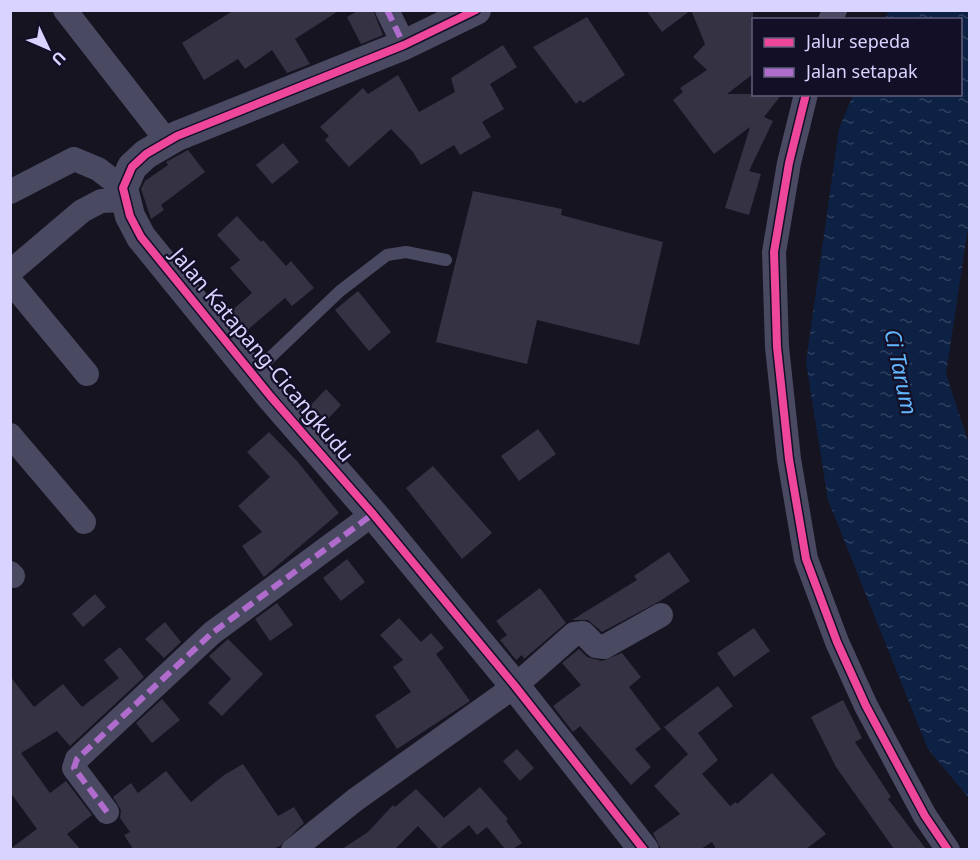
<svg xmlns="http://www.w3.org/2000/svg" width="980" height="860" viewBox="0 0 980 860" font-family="'Noto Sans',sans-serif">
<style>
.water{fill:url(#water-ripples)}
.building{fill:#343243}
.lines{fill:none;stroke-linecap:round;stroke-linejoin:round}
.service{stroke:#4a4962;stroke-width:12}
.minor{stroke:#4a4962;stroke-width:24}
.tertiary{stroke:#4a4962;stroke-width:30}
.quiet{stroke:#b06ccc;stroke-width:6;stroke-dasharray:12 6;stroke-linecap:butt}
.cycleway-casing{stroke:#130f26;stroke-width:11}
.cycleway{stroke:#ed469a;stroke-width:8}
.labels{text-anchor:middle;stroke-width:4.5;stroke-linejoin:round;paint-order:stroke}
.street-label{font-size:21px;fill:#d9d4ff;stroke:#130f26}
.water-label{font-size:22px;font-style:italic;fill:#62b6ff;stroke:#130f26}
</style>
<defs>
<pattern id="water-ripples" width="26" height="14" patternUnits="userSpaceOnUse" patternTransform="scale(1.5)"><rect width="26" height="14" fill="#0d2144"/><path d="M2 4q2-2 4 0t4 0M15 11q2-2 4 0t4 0" fill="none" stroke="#304060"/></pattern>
</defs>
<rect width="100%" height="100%" fill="#161421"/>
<path class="water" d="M889,11H969V221L946,374L969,444V798L928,749L828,500L806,362L839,129L853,95L960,94V20L885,19Z"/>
<g class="building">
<path d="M234,10H340L295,39L310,64L287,73L272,50L245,69L238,59L204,80L182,43Z"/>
<path d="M359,10H373L383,35L361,44L347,17Z"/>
<path d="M646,10H691L662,32Z"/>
<path d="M691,10H753V74L727,94H782L764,117L773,121L749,171L761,174L749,215L725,208L750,127L714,154L673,100L683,92L680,88L707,70L693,57L705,44Z"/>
<path d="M587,17L625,75L583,103L580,100L576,104L533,47Z"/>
<path d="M503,45L517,67L490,84L504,109L482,122L491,137L460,155L454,145L421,165L413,152L391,129L349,167L325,140L329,136L320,127L363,88L368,94L398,75L419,112L455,92L451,78Z"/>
<path d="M283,143L299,162L272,184L256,165Z"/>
<path d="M188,150L205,172L161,205L164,210L151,219L141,189L145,181L168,165L166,162Z"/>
<path d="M473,191L562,209L561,215L663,242L639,345L537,320L527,364L436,342Z"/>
<path d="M237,216L261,242L263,240L286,266L291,261L314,288L292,306L285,298L245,332L229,313L252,293L230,268L240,260L217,235Z"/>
<path d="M358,291L391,332L369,351L335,310Z"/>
<path d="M326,389L341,405L325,422L309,407Z"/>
<path d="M538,429L556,454L519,481L501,456Z"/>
<path d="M269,432L297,461L339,513L264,577L242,546L262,532L238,506L270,477L247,452Z"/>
<path d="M433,466L492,533L462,559L406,488Z"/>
<path d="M669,552L690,581L660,601L602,632L588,620H572L637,580L634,576Z"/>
<path d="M347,559L365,582L341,601L323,578Z"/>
<path d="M540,588L566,623L524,659L522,655L516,660L500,640L507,635L496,621Z"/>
<path d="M95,594L106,607L83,627L72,614Z"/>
<path d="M277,603L293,625L270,641L255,619Z"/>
<path d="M399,618L421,642L431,633L444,648L436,654L470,701L397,749L375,716L411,692L393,667L403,660L380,635Z"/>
<path d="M165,622L181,642L164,658L145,639Z"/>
<path d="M754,628L770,651L734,677L717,653Z"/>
<path d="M228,639L263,674L222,716L208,703L231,679L209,656Z"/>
<path d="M120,647L144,677L70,746L57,731L21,753L50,793L66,781L92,815L67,834L80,849H10L37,829L10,792V676L34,707L63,684L82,707L119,678L104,660Z"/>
<path d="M579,649L587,657L602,661L622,653L641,677L629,687L661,729L635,749L651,767L631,785L580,726L573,732L553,706L581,685L562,663Z"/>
<path d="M718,686L733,706L698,733L718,760L702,774L730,806L736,802L737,804L772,773L826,834L806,849H716L712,842L701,849H661L653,833L680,814L654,786L688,754L664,727Z"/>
<path d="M162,699L180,720L152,743L136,723Z"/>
<path d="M843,700L862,738L855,742L891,797L888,799L926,849H894L836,767L811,717Z"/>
<path d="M517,749L534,768L520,781L503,761Z"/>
<path d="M243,764L278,816L294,807L304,823L280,846L273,849H133L124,835L130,832L120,818L121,810L113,797L131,783L138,793L166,771L191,802L224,775Z"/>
<path d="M480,787L508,819L506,821L522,843L513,849H505L487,827L477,835L469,825L439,849L418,826L395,849H342L368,832L393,805L395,807L416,789L444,818Z"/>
</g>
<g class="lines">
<path class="service" d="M253,374L340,291L387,255L406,252L446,260"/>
<g class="minor">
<path d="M65,10L167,141"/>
<path d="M387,10L404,45"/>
<path d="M830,20L835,10"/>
<path d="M806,94L789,163L774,252L777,347L789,459L806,559L837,642L866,706L925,816L948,850"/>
<path d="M10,192L74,159L98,169L123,188"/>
<path d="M10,272L82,211L101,201L125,200"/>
<path d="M10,281L87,374"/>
<path d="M10,435L84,522"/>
<path d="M10,573L13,576"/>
<path d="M107,812L74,768L77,759L212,633L373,514"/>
<path d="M293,850L355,800L515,686L574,634L583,633L596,646L604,647L661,615"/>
</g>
<path class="tertiary" d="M476,10L404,45L177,136L146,154L132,167L123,188L130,216L141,237L271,397L373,514L515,686L644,850"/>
<g class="quiet">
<path d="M387,10L404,45"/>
<path d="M107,812L74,768L77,759L212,633L373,514"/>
</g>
<defs>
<g id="cycleway">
<path d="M476,10L404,45L177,136L146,154L132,167L123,188L130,216L141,237L271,397L373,514L515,686L644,850"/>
<path d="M806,94L789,163L774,252L777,347L789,459L806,559L837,642L866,706L925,816L948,850"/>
</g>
</defs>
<use href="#cycleway" class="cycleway-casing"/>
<use href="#cycleway" class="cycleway"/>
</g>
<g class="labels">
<g class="street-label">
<text transform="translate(262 355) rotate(50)" y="7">Jalan Katapang-Cicangkudu</text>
</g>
<g class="water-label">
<text transform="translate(901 372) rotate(78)" y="8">Ci Tarum</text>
</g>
</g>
<rect width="980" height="860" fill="none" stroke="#d9d4ff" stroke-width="24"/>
<rect x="752" y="18" width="210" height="78" fill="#130f26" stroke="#625e7d" stroke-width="1.5"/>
<rect x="764" y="38" width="30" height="9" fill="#ed469a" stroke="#625e7d" stroke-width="1.5"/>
<text x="806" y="48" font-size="18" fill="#d9d4ff">Jalur sepeda</text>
<rect x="764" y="68" width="30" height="9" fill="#b06ccc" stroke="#625e7d" stroke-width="1.5"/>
<text x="806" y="78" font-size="18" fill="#d9d4ff">Jalan setapak</text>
<g transform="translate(48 48) rotate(134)" stroke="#130f26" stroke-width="4.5" paint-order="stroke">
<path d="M0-4.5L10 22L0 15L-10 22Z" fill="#d9d4ff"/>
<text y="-9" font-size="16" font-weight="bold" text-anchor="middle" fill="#d9d4ff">U</text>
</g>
</svg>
